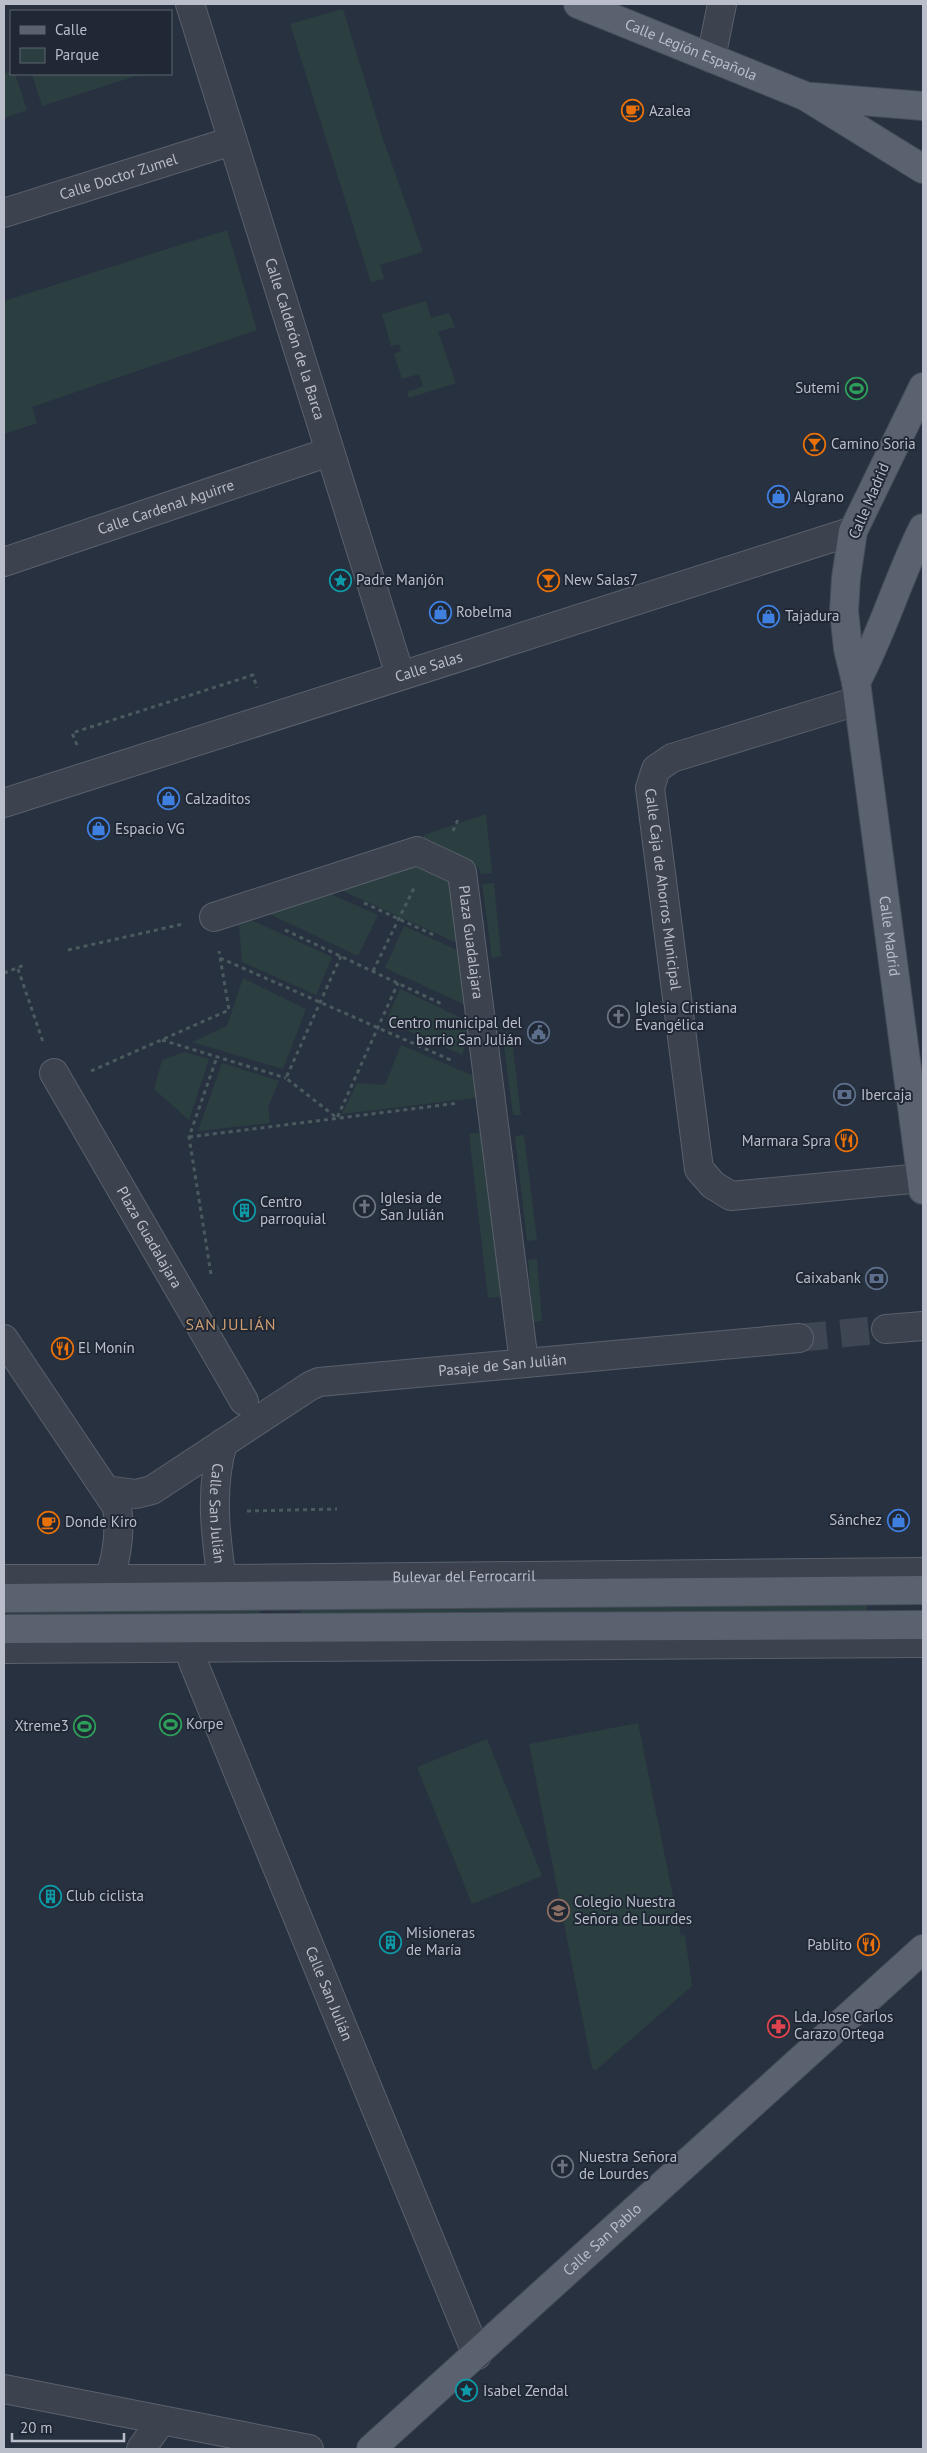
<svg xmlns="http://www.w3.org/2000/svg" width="927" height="2453" viewBox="0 0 927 2453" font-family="'PT Sans',sans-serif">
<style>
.green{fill:#2b3f41}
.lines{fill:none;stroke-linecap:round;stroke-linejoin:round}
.minor-tunnel{stroke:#3e4654;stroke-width:28;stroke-dasharray:28 14;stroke-linecap:butt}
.minor-casing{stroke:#5a616d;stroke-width:30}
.major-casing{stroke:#464c59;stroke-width:30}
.path{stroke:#4a5b5f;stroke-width:3;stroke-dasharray:4 4;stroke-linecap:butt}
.minor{stroke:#3c434f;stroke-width:28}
.major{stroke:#5a626f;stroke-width:28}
.labels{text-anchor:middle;stroke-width:4;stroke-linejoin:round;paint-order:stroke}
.street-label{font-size:15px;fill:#b9beca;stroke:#212835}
.poi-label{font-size:15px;fill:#b9beca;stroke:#212835;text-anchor:start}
.neighbourhood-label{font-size:16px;letter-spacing:1px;fill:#cd9e70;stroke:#212835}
</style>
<rect width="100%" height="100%" fill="#28313f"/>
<g class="green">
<path d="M343,9L383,139L423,252L380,265L384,279L371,282L290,24Z"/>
<path d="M11,71V74H15L27,110L4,118V74Z"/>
<path d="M32,74H142L42,106Z"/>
<path d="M227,230L257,330L32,407L37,423L4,434V301Z"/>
<path d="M426,301L431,318L449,313L455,327L438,332L456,383L409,398L407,392L423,386L419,374L402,379L394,354L401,351L399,344L391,346L382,314Z"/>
<path d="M486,814L492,873L480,874L479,868L416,844L424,840V835Z"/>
<path d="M417,854L459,875L470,949L328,884Z"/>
<path d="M494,883L501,956L492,958L482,884Z"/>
<path d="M317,888L378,915L358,956L257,908Z"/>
<path d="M238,914L332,957L316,995L242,962Z"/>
<path d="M404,926L468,955L472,1008L385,968Z"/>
<path d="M243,978L306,1009L283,1069L192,1042L227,1026Z"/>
<path d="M400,989L472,1023L462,1055L386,1021Z"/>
<path d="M502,1032H511L521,1115H513Z"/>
<path d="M401,1045L481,1079L483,1097L342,1114L357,1083L385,1085Z"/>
<path d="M184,1052L209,1059L189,1120L154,1089L162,1060Z"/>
<path d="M222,1063L279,1081L268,1107L270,1123L198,1131Z"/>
<path d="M488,1132L507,1296L488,1298L469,1134Z"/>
<path d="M524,1135L537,1240L527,1241L515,1136Z"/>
<path d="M537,1259L542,1321L533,1322L528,1260Z"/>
<path d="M867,1604V1612L300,1616L301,1608Z"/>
<path d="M259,1608L260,1613L4,1616V1609Z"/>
<path d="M638,1723L681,1936L685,1935L692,1986L595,2071L592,2067L529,1744Z"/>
<path d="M487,1739L542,1876L472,1904L417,1767Z"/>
</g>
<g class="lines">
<path class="minor-tunnel" d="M799,1338L886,1329"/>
<defs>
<g id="minor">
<path id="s1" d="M190,4L400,675"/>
<path d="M711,58L722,4"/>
<path id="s2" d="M4,213L232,141"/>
<path id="s3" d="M4,562L329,452"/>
<path id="s4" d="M857,701L672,758L656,769L650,788L699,1169L713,1185L731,1196L922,1178"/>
<path id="s5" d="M4,803L853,531"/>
<path id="s6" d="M214,917L417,851L462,872L524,1363"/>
<path id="s7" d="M54,1073L244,1401"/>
<path d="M886,1329L923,1326"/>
<path d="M4,1339L117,1507C122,1538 114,1567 104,1596"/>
<path id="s8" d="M223,1443C208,1493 217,1545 224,1596"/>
<path id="s9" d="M106,1490L136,1494L152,1490L310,1386L319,1382L799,1338"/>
<path id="s10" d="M4,1579H222L923,1572"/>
<path id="s11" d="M186,1631L193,1662L477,2355"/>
<path d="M4,1649L923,1643"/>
<path d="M4,2389L309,2449"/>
<path d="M141,2449L161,2421"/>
</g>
<g id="major">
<path id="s12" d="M578,4L805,96L923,169"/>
<path d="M813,97L923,106"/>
<path id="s13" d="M923,387L853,531L846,578L844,611L848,649L856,682L923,1190"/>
<path d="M856,682C883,632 898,578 923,528"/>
<path d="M4,1598L923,1590"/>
<path d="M4,1629L923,1625"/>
<path id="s14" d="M371,2449L923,1949"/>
</g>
</defs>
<use href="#minor" class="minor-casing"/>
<use href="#major" class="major-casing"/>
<g class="path">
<path d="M77,745L72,733L253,675L257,688"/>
<path d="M453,831L459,817"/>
<path d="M364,903L436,936"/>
<path d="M285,930L444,1005"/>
<path d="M68,950L183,924"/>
<path d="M341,956L286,1078L337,1118L398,983"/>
<path d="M220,958L453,1061"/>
<path d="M18,969L43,1042"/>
<path d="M373,971L414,888"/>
<path d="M4,973L24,965"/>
<path d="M162,1040L286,1078"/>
<path d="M91,1071L229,1010L219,951"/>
<path d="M189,1137L458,1103"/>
<path d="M211,1274L189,1137L217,1057"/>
<path d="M247,1511L337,1509"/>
</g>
<use href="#minor" class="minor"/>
<use href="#major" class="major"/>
</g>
<defs>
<symbol id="cafe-ring" viewBox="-11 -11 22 22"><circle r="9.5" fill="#212835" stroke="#e8710a" stroke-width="1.5"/><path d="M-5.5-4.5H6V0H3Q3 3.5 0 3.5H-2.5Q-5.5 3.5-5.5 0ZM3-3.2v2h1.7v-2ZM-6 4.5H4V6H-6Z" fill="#e8710a"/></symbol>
<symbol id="stadium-ring" viewBox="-11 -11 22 22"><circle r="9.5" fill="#212835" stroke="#2e9e5b" stroke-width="1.5"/><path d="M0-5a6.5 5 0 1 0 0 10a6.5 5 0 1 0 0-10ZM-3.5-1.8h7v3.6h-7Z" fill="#2e9e5b"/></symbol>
<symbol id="bar-ring" viewBox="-11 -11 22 22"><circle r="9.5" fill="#212835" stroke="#e8710a" stroke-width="1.5"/><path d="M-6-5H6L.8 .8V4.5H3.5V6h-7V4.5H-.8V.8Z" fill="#e8710a"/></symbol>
<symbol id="shop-ring" viewBox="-11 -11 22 22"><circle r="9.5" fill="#212835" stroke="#3f7fe0" stroke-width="1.5"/><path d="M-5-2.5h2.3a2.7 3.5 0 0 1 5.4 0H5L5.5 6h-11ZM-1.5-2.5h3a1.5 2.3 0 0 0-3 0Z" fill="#3f7fe0"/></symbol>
<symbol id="sight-ring" viewBox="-11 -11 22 22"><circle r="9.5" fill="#212835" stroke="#0f9aa8" stroke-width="1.5"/><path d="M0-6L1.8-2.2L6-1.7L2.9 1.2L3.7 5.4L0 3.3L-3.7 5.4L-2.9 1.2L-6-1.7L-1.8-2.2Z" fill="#0f9aa8"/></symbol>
<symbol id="church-ring" viewBox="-11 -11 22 22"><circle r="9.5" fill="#212835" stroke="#6b7280" stroke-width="1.5"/><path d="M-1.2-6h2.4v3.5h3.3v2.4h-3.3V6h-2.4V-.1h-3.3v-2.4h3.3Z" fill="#6b7280"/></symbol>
<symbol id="civic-ring" viewBox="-11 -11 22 22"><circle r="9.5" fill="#212835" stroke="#5c6f8a" stroke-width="1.5"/><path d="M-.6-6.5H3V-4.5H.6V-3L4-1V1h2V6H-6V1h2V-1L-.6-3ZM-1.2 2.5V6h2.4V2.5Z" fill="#5c6f8a"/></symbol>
<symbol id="bank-ring" viewBox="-11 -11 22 22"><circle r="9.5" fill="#212835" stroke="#5c6f8a" stroke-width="1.5"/><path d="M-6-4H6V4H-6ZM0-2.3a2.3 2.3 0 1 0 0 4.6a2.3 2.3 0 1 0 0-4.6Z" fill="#5c6f8a"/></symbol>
<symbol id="restaurant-ring" viewBox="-11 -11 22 22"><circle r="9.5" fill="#212835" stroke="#e8710a" stroke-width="1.5"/><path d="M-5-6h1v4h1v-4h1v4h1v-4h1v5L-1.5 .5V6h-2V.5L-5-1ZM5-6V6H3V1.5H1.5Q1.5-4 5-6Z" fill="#e8710a"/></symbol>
<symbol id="building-ring" viewBox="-11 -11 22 22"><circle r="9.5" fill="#212835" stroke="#0f9aa8" stroke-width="1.5"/><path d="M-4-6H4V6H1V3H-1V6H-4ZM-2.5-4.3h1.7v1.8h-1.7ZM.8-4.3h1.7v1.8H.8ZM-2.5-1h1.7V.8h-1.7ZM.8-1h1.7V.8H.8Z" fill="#0f9aa8"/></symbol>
<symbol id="school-ring" viewBox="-11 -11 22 22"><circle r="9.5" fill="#212835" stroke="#8d6e63" stroke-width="1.5"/><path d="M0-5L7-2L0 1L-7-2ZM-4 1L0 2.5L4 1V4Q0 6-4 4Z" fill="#8d6e63"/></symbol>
<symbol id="pharmacy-ring" viewBox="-11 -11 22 22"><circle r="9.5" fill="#212835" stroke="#e0444e" stroke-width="1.5"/><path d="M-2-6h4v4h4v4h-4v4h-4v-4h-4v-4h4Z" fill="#e0444e"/></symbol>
</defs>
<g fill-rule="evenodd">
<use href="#cafe-ring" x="620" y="98" width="25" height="25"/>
<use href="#stadium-ring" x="844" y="376" width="25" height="25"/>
<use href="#bar-ring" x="802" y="432" width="25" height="25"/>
<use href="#shop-ring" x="766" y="484" width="25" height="25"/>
<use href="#sight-ring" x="328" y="568" width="25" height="25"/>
<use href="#bar-ring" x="536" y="568" width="25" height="25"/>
<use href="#shop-ring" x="428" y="600" width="25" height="25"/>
<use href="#shop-ring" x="756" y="604" width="25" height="25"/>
<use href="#shop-ring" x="156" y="786" width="25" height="25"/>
<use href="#shop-ring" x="86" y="816" width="25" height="25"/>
<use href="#church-ring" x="606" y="1004" width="25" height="25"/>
<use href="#civic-ring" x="526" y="1020" width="25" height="25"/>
<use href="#bank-ring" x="832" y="1082" width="25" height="25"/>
<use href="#restaurant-ring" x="834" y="1128" width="25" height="25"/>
<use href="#church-ring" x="352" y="1194" width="25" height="25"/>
<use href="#building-ring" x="232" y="1198" width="25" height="25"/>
<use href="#bank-ring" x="864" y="1266" width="25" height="25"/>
<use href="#restaurant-ring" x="50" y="1336" width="25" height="25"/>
<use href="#shop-ring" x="886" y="1508" width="25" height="25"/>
<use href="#cafe-ring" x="36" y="1510" width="25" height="25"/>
<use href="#stadium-ring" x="158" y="1712" width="25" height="25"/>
<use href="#stadium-ring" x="72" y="1714" width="25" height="25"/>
<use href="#building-ring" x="38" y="1884" width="25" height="25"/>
<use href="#school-ring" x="546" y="1898" width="25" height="25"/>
<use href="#building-ring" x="378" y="1930" width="25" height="25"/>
<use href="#restaurant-ring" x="856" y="1932" width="25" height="25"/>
<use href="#pharmacy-ring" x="766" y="2014" width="25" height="25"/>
<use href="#church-ring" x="550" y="2154" width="25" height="25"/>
<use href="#sight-ring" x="454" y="2378" width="25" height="25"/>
</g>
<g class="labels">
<g class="street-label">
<text dy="5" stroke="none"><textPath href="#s12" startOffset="122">Calle Legión Española</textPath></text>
<text dy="5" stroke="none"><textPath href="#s2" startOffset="120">Calle Doctor Zumel</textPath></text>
<text dy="5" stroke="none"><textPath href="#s1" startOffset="351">Calle Calderón de la Barca</textPath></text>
<text transform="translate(869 501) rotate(-67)" y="5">Calle Madrid</text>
<text dy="5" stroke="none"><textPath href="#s3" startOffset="171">Calle Cardenal Aguirre</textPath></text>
<text dy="5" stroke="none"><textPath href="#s5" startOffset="446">Calle Salas</textPath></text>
<text dy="5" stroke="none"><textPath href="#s4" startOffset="335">Calle Caja de Ahorros Municipal</textPath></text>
<text dy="5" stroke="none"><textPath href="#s13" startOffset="569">Calle Madrid</textPath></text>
<text dy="5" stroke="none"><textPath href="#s6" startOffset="334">Plaza Guadalajara</textPath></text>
<text dy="5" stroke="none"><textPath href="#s7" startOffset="190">Plaza Guadalajara</textPath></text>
<text dy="5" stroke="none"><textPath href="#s9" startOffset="430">Pasaje de San Julián</textPath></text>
<text dy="5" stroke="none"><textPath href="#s8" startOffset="71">Calle San Julián</textPath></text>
<text dy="5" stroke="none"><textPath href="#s10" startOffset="460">Bulevar del Ferrocarril</textPath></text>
<text dy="5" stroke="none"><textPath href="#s11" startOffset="390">Calle San Julián</textPath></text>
<text dy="5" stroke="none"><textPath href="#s14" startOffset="312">Calle San Pablo</textPath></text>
</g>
<g class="poi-label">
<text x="649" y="116">Azalea</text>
<text x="840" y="393" text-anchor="end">Sutemi</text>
<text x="831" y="449">Camino Soria</text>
<text x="794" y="502">Algrano</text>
<text x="356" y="585">Padre Manjón</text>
<text x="564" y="585">New Salas7</text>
<text x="456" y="617">Robelma</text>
<text x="785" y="621">Tajadura</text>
<text x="185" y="804">Calzaditos</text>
<text x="115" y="834">Espacio VG</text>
<text x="635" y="1013">Iglesia Cristiana<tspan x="635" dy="17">Evangélica</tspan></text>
<text x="522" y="1028" text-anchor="end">Centro municipal del<tspan x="522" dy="17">barrio San Julián</tspan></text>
<text x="861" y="1100">Ibercaja</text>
<text x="831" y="1146" text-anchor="end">Marmara Spra</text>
<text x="380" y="1203">Iglesia de<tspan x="380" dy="17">San Julián</tspan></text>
<text x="260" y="1207">Centro<tspan x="260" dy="17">parroquial</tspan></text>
<text x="861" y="1283" text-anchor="end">Caixabank</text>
<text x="78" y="1353">El Monín</text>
<text x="882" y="1525" text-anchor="end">Sánchez</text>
<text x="65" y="1527">Donde Kiro</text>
<text x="186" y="1729">Korpe</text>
<text x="69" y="1731" text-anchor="end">Xtreme3</text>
<text x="66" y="1901">Club ciclista</text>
<text x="574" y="1907">Colegio Nuestra<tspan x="574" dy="17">Señora de Lourdes</tspan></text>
<text x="406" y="1938">Misioneras<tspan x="406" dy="17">de María</tspan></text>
<text x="852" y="1950" text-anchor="end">Pablito</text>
<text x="794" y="2022">Lda. Jose Carlos<tspan x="794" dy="17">Carazo Ortega</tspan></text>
<text x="579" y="2162">Nuestra Señora<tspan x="579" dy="17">de Lourdes</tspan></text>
<text x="483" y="2396">Isabel Zendal</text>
</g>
<g class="neighbourhood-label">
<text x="231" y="1330">SAN JULIÁN</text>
</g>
</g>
<rect width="927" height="2453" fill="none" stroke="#b9beca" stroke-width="10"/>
<rect x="10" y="10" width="162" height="65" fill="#212835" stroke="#5e6471"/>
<rect x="20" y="26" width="25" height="8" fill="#5a626f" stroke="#5e6471"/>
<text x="55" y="35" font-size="15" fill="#b9beca">Calle</text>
<rect x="20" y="48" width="25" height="15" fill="#2b3f41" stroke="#5e6471"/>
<text x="55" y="60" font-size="15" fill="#b9beca">Parque</text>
<path d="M12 2433v8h112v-8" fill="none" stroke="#b9beca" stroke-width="2.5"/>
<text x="20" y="2433" font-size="15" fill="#b9beca" stroke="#212835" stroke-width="4" paint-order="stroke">20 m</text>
</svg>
